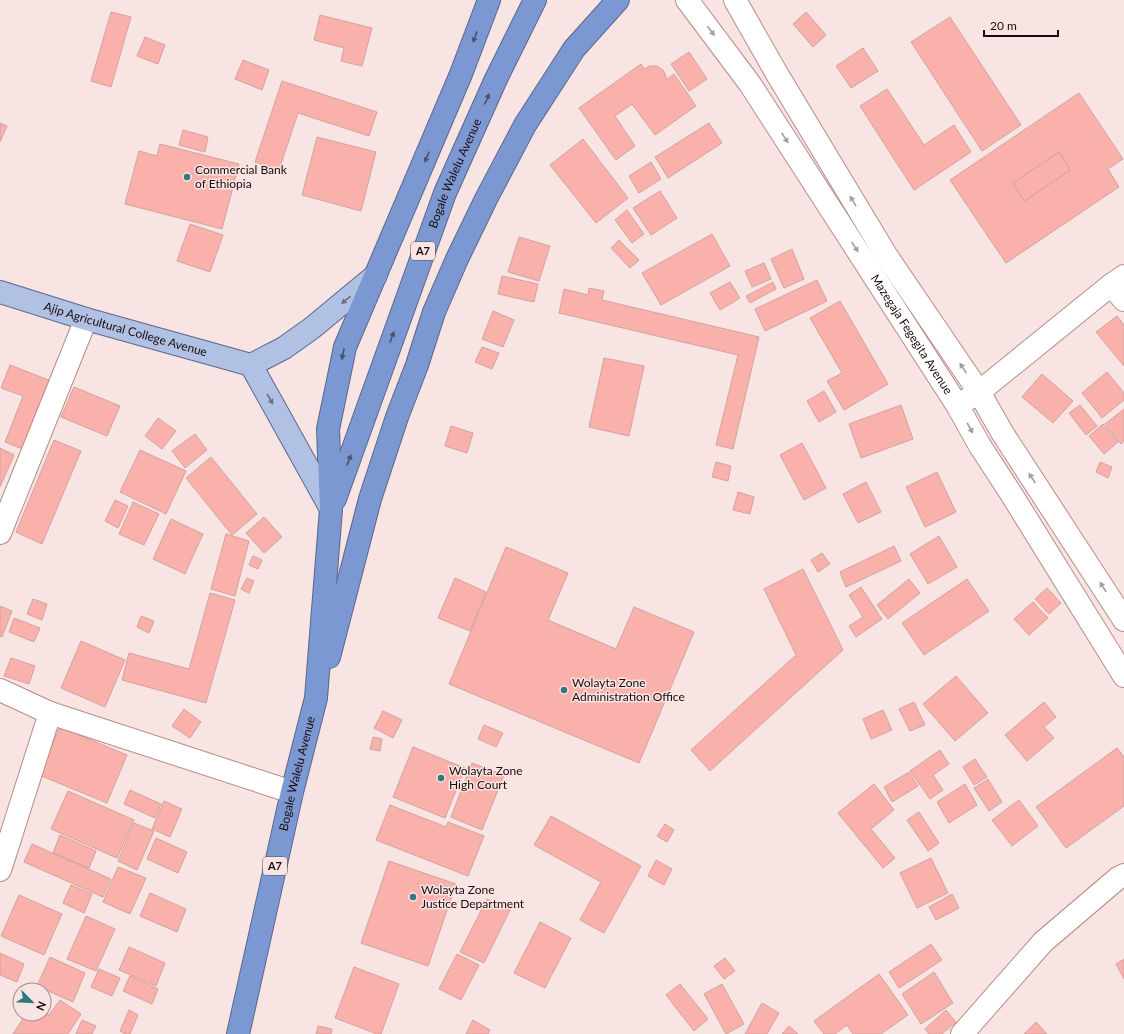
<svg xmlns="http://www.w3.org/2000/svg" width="1124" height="1034" viewBox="0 0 1124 1034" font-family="Lato,sans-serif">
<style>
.building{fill:#fbb1ab;stroke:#d1a39f;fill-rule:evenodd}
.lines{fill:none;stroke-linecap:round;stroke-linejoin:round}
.minor-casing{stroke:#b88c88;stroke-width:24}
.major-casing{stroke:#5a678c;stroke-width:24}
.highway-casing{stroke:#5a678c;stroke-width:24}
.minor{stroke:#fff;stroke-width:22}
.major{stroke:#b0c1e4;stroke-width:22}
.highway{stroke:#7c98d2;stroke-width:22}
.oneway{fill:#a39d9d}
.oneway2{fill:#4b526e}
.oneway3{fill:#6c6f82}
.poi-dot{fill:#2f787f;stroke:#f8e4e2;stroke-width:1.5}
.labels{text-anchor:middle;stroke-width:3;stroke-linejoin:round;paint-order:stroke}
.shield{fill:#f8e4e2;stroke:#5d4c4b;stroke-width:1}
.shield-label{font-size:11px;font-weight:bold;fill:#1a0b0a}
.poi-label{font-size:12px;fill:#1a0b0a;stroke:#f8e4e2;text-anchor:start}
.street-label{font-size:12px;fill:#1a0b0a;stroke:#f8e4e2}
</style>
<rect width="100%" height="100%" fill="#f8e4e2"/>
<g class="building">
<path d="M111,12L131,17L111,87L91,81Z"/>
<path d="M806,12L826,35L813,47L793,24Z"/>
<path d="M320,15L372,28L362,66L341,61L344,48L314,40Z"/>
<path d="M950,17L1021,125L982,151L911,42Z"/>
<path d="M145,37L165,45L158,64L137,56Z"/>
<path d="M863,48L878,71L851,88L836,66Z"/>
<path d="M689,52L707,79L689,91L671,64Z"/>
<path d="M243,60L269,70L262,90L235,79Z"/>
<path d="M641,64L644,69L650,66H657L663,70L666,76V80L674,74L696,106L655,135L632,104L615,116L635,146L616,160L579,108Z"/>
<path d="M282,81L377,112L369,136L298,113L279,170L255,162Z"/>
<path d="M887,89L924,145L954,125L971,152L914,190L860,106Z"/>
<path d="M1079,93L1123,159L1108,169L1119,187L1006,263L950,180ZM1059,152L1070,170L1024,201L1013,183Z"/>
<path d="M0,123L7,126L0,142Z"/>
<path d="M709,123L722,143L668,178L655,157Z"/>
<path d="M183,130L208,137L205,152L179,145Z"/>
<path d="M317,137L376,152L361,211L302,195Z"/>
<path d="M583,139L628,198L596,223L550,165Z"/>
<path d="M160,144L239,164L222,229L125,204L139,151L157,156Z"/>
<path d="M1059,152L1070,170L1024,201L1013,183Z"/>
<path d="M651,162L661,179L639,193L629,176Z"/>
<path d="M660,191L677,218L651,235L633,208Z"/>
<path d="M627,210L644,234L632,243L615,220Z"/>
<path d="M190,224L223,235L210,272L177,261Z"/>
<path d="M712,234L730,266L661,305L642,273Z"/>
<path d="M519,237L550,246L539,281L508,272Z"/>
<path d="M619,240L639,260L630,268L611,248Z"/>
<path d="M792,249L804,279L784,288L771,259Z"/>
<path d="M764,263L771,279L752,287L745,271Z"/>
<path d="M502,276L538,284L534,302L498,294Z"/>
<path d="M817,280L827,301L765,331L755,309Z"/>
<path d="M730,282L740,298L720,310L710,293Z"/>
<path d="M773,282L776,289L750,303L746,296Z"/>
<path d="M589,288L604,291L602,300L759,337L733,449L716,445L738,355L559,313L564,289L588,295Z"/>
<path d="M840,301L888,384L844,410L827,381L842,373L810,318Z"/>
<path d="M493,311L514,320L503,347L482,339Z"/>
<path d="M1117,316L1124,325V366L1096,332Z"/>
<path d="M482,347L499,353L492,369L475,362Z"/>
<path d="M604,358L644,366L629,436L589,427Z"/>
<path d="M10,365L51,381L25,450L5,442L23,396L1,388Z"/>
<path d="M1107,372L1124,393V400L1102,418L1082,393Z"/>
<path d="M1042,374L1073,401L1053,423L1022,397Z"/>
<path d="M74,387L120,406L107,436L61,417Z"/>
<path d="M824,391L836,412L819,422L807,401Z"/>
<path d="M901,405L913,439L861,458L849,424Z"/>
<path d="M1080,405L1097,426L1086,435L1069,413Z"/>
<path d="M1124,409V441L1121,444L1105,424Z"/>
<path d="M158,418L176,431L162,449L145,436Z"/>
<path d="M1103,424L1118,442L1104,454L1089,436Z"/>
<path d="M451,426L473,433L467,453L445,446Z"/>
<path d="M195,434L207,450L185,468L172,451Z"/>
<path d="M54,440L81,451L42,544L16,532Z"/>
<path d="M802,443L826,488L804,500L780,455Z"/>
<path d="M0,448L14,455L0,487Z"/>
<path d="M140,450L186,471L166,514L120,492Z"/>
<path d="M211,457L257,514L232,535L186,478Z"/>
<path d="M716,462L731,466L728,481L712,477Z"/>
<path d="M1100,462L1112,467L1108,478L1096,472Z"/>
<path d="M937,472L956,512L925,527L906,487Z"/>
<path d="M866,482L881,512L858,523L843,494Z"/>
<path d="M738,492L754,497L750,514L733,510Z"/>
<path d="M115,500L128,506L118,528L105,521Z"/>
<path d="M133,502L159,514L144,545L119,534Z"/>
<path d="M264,517L282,537L264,553L246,533Z"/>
<path d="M171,519L203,534L185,574L153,559Z"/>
<path d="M226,534L249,541L235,596L211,589Z"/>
<path d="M939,536L957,567L928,584L910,554Z"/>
<path d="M894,546L901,561L846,587L840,572Z"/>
<path d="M506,547L568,573L548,620L616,649L634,607L694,632L639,763L449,684Z"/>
<path d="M822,553L830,564L818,572L811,560Z"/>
<path d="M253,556L262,560L258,569L249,565Z"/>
<path d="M803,569L843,650L710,771L691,750L796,655L764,589Z"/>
<path d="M247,578L254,581L249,593L241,589Z"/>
<path d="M455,578L486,592L470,631L438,618Z"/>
<path d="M909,579L920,593L888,619L877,605Z"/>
<path d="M967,579L989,611L924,655L902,623Z"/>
<path d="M861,587L882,619L856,637L849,626L863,617L849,595Z"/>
<path d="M1047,588L1061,603L1049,614L1035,599Z"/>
<path d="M210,593L235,600L206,703L122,680L129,653L189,669Z"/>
<path d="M33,599L47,604L42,620L27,614Z"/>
<path d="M1033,602L1048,618L1029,635L1014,619Z"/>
<path d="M0,606L12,611L2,637L0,636Z"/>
<path d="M141,616L154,621L149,633L137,627Z"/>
<path d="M14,618L40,628L34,642L9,632Z"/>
<path d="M81,641L125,660L105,707L61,688Z"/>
<path d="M11,658L35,666L29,684L4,676Z"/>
<path d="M956,676L988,713L955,741L923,704Z"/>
<path d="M914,702L925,725L910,731L899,709Z"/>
<path d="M1044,702L1056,717L1044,727L1054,738L1027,761L1005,735Z"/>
<path d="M184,709L201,722L190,738L172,726Z"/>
<path d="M883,710L892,730L871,739L863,719Z"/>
<path d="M383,711L402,720L393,738L374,728Z"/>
<path d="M484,725L503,733L496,747L478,739Z"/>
<path d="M60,727L127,755L107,803L39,775Z"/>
<path d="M373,737L382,739L380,751L370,749Z"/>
<path d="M413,747L465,768L445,818L393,797Z"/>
<path d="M1117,748L1124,757V806L1066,848L1036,807Z"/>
<path d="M940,750L949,764L933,775L943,790L930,799L910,771Z"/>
<path d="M975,759L987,777L974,785L963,767Z"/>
<path d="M472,763L504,775L482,830L451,817Z"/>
<path d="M909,772L918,786L892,802L884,787Z"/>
<path d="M988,779L1002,802L989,811L974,788Z"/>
<path d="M874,784L894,810L871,829L895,858L883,868L838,813Z"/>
<path d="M965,784L977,805L949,823L937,802Z"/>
<path d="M130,790L161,804L155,818L124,804Z"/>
<path d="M68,791L134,820L117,858L51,829Z"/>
<path d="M1019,800L1038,826L1012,846L992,820Z"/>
<path d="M164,801L182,809L170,837L152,829Z"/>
<path d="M390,805L446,827L448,822L484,836L468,876L376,840Z"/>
<path d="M919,812L939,843L928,851L907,820Z"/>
<path d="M551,816L641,866L604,933L580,920L601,882L534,845Z"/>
<path d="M134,823L154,831L137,870L118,861Z"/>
<path d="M665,824L674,830L667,842L657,836Z"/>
<path d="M60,835L96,851L89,868L53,853Z"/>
<path d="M156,838L187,852L178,873L147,859Z"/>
<path d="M32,844L111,879L103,897L24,862Z"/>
<path d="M931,858L948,893L917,908L900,873Z"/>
<path d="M656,860L672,869L664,885L648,876Z"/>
<path d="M389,861L456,884L428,966L361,943Z"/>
<path d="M118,867L146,878L130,914L103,902Z"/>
<path d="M71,885L92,894L84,913L63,903Z"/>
<path d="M150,893L186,909L177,932L140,916Z"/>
<path d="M952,894L959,908L936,920L929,907Z"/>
<path d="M19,895L62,914L44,955L1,936Z"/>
<path d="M487,899L510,910L484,963L460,952Z"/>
<path d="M86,916L115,929L96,971L67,959Z"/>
<path d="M540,922L571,938L545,988L514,973Z"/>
<path d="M931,944L942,960L899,988L889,972Z"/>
<path d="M129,947L165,963L156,986L119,970Z"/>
<path d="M0,953L24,964L17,982L0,975Z"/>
<path d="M457,954L479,965L461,1000L439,989Z"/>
<path d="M50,957L85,973L73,1002L37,986Z"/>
<path d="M725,958L735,971L724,979L714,966Z"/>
<path d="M1124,959V979L1116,964Z"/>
<path d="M354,967L399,984L381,1034H377L335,1018Z"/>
<path d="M99,969L120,978L112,996L91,987Z"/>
<path d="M934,972L953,1003L921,1024L902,994Z"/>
<path d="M879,974L908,1015L881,1034H853L847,1025L835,1034H824L814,1021Z"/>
<path d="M130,976L158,989L152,1004L123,991Z"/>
<path d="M680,984L708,1019L694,1031L666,995Z"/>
<path d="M722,984L744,1024L726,1034L704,994Z"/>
<path d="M60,1000L81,1014L68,1034H13L26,1014H44V1011L49,1015Z"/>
<path d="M762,1003L779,1013L767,1034H745Z"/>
<path d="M129,1010L138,1015L130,1034H126L120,1031Z"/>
<path d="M946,1010L956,1022L942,1034H929L925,1029Z"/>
<path d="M82,1020L96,1026L92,1034H76Z"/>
<path d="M473,1020L490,1030L488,1034H466Z"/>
<path d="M1036,1022L1047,1034H1024Z"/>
<path d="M318,1026L332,1029L331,1034H316Z"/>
<path d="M789,1026L798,1034H782Z"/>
</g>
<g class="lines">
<defs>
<g id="minor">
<path id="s1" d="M687,0L750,84L957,405L980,446L1010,492L1124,676"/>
<path d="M735,0L777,74L886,255L979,392L1003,434L1124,620"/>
<path d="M1111,285L1124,300"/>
<path d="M968,399L979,392L1111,285L1124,276"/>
<path d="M0,533L86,319"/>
<path d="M0,690L50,713L292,792"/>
<path d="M0,870L50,713"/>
<path d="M962,1034L1043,942L1118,878L1124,875"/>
</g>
<g id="major">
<path id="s2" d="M0,292L86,319L251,365L284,348L312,328L376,275"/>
<path d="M251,365L331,509"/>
</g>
<g id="highway">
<path id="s3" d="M335,499L445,193L496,79L535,0"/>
<path d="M329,657L370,499L397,417L417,365L434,312L457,259L486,199L525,125L574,49L618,0"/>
<path id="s4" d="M238,1034L292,792L316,698L331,509L328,429L345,347L461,74L489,0"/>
</g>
</defs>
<use href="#minor" class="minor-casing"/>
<use href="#major" class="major-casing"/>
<use href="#highway" class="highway-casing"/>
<use href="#minor" class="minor"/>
<use href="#major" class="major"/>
<use href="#highway" class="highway"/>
</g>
<defs><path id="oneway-solid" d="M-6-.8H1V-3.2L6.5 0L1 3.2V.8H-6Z"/></defs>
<g class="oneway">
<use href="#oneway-solid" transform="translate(711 31) rotate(53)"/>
<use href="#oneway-solid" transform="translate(785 138) rotate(57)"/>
<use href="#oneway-solid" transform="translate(853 201) rotate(-121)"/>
<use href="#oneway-solid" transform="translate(855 247) rotate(57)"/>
<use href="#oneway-solid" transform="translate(963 368) rotate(-124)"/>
<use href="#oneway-solid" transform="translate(970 428) rotate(61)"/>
<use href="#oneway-solid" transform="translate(1032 478) rotate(-123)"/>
<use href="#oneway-solid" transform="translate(1103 587) rotate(-123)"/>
</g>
<g class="oneway2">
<use href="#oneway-solid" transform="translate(475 37) rotate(110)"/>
<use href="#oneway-solid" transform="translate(487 99) rotate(-66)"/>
<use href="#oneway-solid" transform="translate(427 157) rotate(113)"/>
<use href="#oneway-solid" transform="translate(392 337) rotate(-70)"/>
<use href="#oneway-solid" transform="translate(343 354) rotate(101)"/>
<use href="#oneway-solid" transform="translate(349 460) rotate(-70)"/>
</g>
<g class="oneway3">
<use href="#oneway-solid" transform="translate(346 300) rotate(141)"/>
<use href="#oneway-solid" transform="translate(270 399) rotate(61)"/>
</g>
<g class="poi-dot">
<circle cx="187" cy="177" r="4"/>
<circle cx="564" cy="690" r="4"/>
<circle cx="441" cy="778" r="4"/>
<circle cx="413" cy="897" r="4"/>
</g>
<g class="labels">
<g class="shield">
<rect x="411" y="242" width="24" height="18" rx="3"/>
<rect x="263" y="857" width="24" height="18" rx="3"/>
</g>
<g class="shield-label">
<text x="423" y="255">A7</text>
<text x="275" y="870">A7</text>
</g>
<g class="poi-label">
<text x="195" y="174">Commercial Bank<tspan x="195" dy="14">of Ethiopia</tspan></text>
<text x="572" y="687">Wolayta Zone<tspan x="572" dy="14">Administration Office</tspan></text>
<text x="449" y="775">Wolayta Zone<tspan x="449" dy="14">High Court</tspan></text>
<text x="421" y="894">Wolayta Zone<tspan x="421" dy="14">Justice Department</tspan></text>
</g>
<g class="street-label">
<text dy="4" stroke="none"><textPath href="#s3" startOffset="347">Bogale Walelu Avenue</textPath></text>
<text dy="4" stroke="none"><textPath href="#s2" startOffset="131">Ajip Agricultural College Avenue</textPath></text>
<text dy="4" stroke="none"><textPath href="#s1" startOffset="403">Mazegaja Fegegita Avenue</textPath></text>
<text dy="4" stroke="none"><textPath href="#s4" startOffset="267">Bogale Walelu Avenue</textPath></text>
</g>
</g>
<g transform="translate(32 1002) rotate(114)"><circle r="19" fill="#f8e4e2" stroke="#9f8d8c"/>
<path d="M0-3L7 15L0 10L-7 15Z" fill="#2f787f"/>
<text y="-6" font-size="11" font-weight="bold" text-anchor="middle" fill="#1a0b0a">N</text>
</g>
<path d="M984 30v6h74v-6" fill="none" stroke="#1a0b0a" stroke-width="2"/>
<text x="990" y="30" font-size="12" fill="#1a0b0a" stroke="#f8e4e2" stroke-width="3" paint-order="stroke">20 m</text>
</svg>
